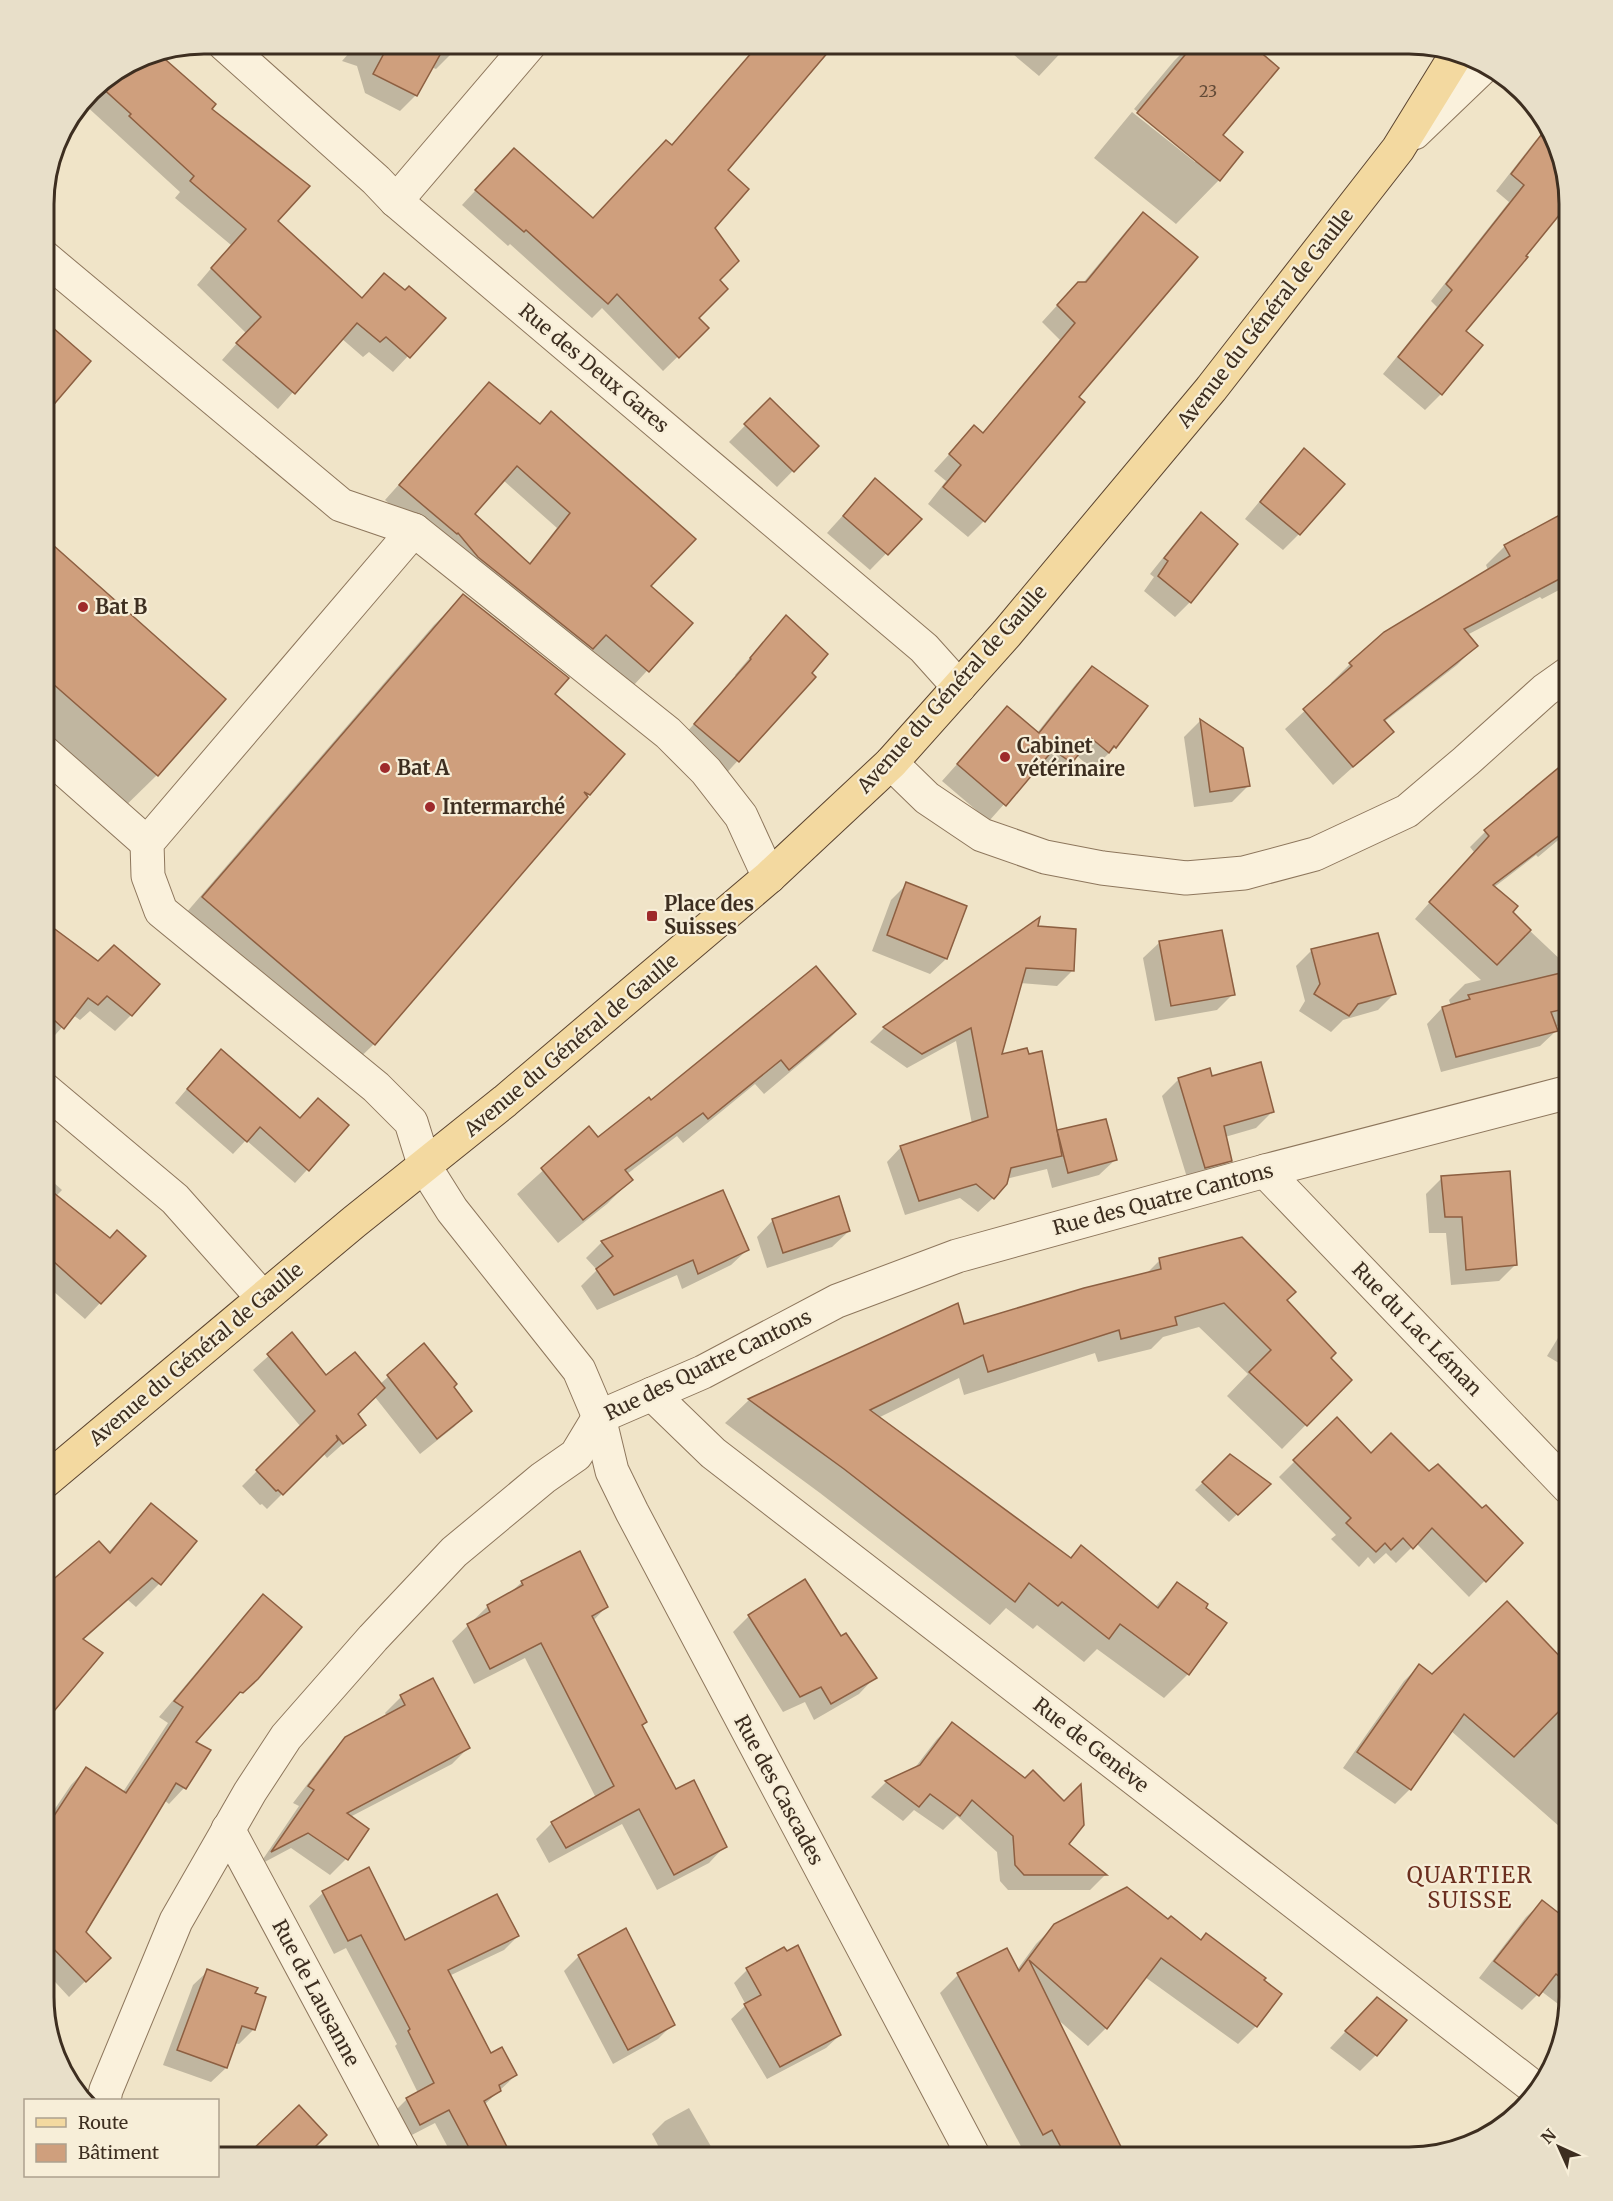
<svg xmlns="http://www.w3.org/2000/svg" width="1613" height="2201" viewBox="0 0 1613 2201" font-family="Merriweather,serif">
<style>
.shadow{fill:#0003;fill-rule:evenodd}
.building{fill:#cf9f7d;stroke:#8d5f41;stroke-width:1.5;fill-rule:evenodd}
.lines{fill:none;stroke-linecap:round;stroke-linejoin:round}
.minor-casing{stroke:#8d765c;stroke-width:35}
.major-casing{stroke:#5b4430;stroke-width:35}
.minor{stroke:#faf1dc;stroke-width:33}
.major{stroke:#f3d9a0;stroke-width:33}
.poi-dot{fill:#9e2a2b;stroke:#f7eed8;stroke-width:2}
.labels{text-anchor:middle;stroke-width:4.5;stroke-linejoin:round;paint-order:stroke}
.number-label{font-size:16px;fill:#624a37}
.street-label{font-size:20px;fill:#3d2e20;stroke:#f7eed8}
.poi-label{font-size:20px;font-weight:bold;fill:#3d2e20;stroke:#f7eed8;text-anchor:start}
.quarter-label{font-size:22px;letter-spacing:1.5px;fill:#6b2e1e;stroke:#f7eed8}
.rim{fill:none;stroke:#3d2e20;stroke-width:3}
</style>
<rect width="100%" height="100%" fill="#f0e4c8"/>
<g class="shadow">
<path d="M296,44H338L326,55Z"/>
<path d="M357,44H458L452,53L436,69L431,67L416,95L400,111L365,93L357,66L342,61Z"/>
<path d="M769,44H836L726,170L714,228L718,280L697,318L707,328L663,371L602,308L592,318L510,244L508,246L462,205L499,165L593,219L671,146L737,71L743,75Z"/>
<path d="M1001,44H1069L1039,76Z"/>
<path d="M1191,44H1248L1277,68L1221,135L1241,152L1219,180L1176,224L1094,158L1132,112L1195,162L1197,160L1134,109L1174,61Z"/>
<path d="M158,53L214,104L210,109L275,222L361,299L369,291L408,356L393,372L369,352L363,357L341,338L278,409L222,360L246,333L197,285L231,245L175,198L180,192L83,103L98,84L143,56Z"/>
<path d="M1549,127L1566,191L1464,331L1481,345L1441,394L1425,410L1383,374L1437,307L1431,301L1509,202L1496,191L1536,140Z"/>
<path d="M1143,214L1077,397L1083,402L984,521L968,537L928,504L946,481L934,471L974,427L982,434L1060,340L1042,322L1062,300L1083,283L1127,230Z"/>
<path d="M489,384L539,425L551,413L649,586L691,623L633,686L591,649L578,663L385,500ZM503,480L557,528L528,565L472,514Z"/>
<path d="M770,400L817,446L777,487L729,442Z"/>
<path d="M1304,450L1299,534L1283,550L1245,519L1288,467Z"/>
<path d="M875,480L920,519L870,570L827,533Z"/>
<path d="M1569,512V592L1563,595L1559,590L1542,599L1540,597L1467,635L1476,646L1457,665L1384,722L1392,732L1333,785L1285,729L1333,685L1331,683L1350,664L1385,633L1488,570L1486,565L1505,546Z"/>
<path d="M1201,514L1190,602L1175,617L1144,591L1154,577L1150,574L1186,529Z"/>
<path d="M44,539L224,699L157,775L113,818L44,757Z"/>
<path d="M464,596L553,694L589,794L374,1044L344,1073L174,927L434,625Z"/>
<path d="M786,617L809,673L814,677L722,778L679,741L736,676L735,675L770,634Z"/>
<path d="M1092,668L1115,747L1099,763L1097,762L1091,768L1076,755L1054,778L1038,766L989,821L942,781L1007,708L1037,733L1076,684Z"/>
<path d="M1200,721L1241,749L1249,785L1232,802L1194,807L1184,737Z"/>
<path d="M1569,761V831L1538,857L1536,855L1493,888L1510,912L1564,963L1569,962V1023L1555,1027L1556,1031L1540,1046L1441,1072L1427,1024L1442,1008L1451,1006L1449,1000L1465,984L1481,980L1415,919L1474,852L1470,847L1485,832Z"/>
<path d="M907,884L965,907L946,959L930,974L872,951L891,900Z"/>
<path d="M1038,921L1036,927L1072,971L1057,986L1020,983L1000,1056L1056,1134L1058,1132L1116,1159L1099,1175L1052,1188L1047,1169L1006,1179L993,1198L978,1212L960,1198L905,1215L887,1162L901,1147L972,1124L956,1041L907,1068L870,1042L884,1028Z"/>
<path d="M44,923L98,963L131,1015L115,1031L90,1011L80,1020L73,1015L47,1044L44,1041Z"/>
<path d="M1160,942L1233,994L1217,1010L1155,1021L1143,958Z"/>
<path d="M1312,950L1394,994L1378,1010L1343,1020L1331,1032L1299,1011L1305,1001L1296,966Z"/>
<path d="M854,1014L829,1039L764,1094L755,1084L683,1143L677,1136L627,1174L631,1180L607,1204L558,1243L517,1194L589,1129L598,1139L651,1102Z"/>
<path d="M208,1064L299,1119L347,1126L295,1183L246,1140L233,1154L175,1103Z"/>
<path d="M1179,1079L1272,1112L1256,1128L1225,1137L1230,1160L1214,1177L1189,1184L1162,1096Z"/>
<path d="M44,1174L62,1190L56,1196L100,1303L85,1319L44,1283Z"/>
<path d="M1442,1178L1515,1265L1499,1281L1451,1285L1446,1233H1429L1426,1194Z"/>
<path d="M722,1192L747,1250L731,1265L682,1289L677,1275L597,1310L581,1286L597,1270L586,1258L602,1242Z"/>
<path d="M773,1220L849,1231L832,1247L767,1268L757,1237Z"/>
<path d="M1160,1260L1285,1300L1328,1358L1350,1380L1282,1449L1227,1396L1248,1374L1199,1327L1163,1337L1151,1349L1098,1362L1095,1353L964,1395L959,1378L878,1418L1070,1559L1082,1547L1155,1607L1177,1584L1225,1623L1188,1674L1164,1698L1097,1649L1084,1662L1037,1625L1033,1629L1006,1608L990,1625L820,1493L725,1423L749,1400L957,1305L963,1326L1145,1275Z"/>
<path d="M1569,1320V1369L1547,1356Z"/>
<path d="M292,1335L326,1378L380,1384L424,1345L470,1411L454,1427L420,1454L375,1397L356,1415L364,1425L327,1458L323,1453L267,1509L262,1504L260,1505L242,1486L301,1427L253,1370Z"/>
<path d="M1337,1419L1371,1455L1429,1473L1521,1543L1469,1597L1416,1543L1396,1563L1386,1553L1374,1564L1368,1557L1359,1567L1331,1539L1336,1535L1279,1477Z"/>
<path d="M1230,1456L1268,1484L1229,1522L1195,1490Z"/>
<path d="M151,1505L195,1541L159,1584L136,1607L128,1600L82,1641L101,1653L44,1721V1589L99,1543L108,1553Z"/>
<path d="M522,1582L606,1607L593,1621L641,1726L676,1791L725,1846L709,1863L657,1890L622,1824L549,1863L536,1839L552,1823L596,1798L525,1658L474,1684L452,1641L488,1606L509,1594Z"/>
<path d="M263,1596L257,1678L225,1707L194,1742L184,1788L169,1804L164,1800L84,1932L109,1958L69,1997L44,1970V1825L71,1785L86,1769L123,1792L168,1723L159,1717L247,1612Z"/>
<path d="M1507,1603L1569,1665V1835L1450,1730L1410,1789L1395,1804L1343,1768L1404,1681L1419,1666L1433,1675Z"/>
<path d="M749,1616L841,1638L875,1677L859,1694L814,1720L805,1702L783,1712L733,1632Z"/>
<path d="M401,1697L468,1748L452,1764L350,1817L367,1829L346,1859L330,1875L291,1848L259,1865L299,1806L293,1803L329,1756L346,1739L387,1716L385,1713Z"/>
<path d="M953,1724L1067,1844L1105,1875L1090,1890H1008L1000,1881L997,1852L957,1816L943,1830L914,1810L903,1821L871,1797L886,1782L914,1769L937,1739Z"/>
<path d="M1127,1889L1256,2026L1238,2044L1145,1977L1106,2028L1088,2046L1055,2017L1120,2148L1148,2157H1039L1033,2147L1024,2152L940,1993L958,1975L1017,1970L1036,1944L1055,1925Z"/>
<path d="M323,1893L404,1942L518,1936L504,1950L449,1976L490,2055L516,2075L484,2105L510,2157H453L435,2123L406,2138L393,2113L407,2099L418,2093L395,2046L397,2044L346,1948L334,1954L309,1906Z"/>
<path d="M1542,1902L1569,1923V1997L1566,2010L1541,1991L1522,2010L1479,1978L1526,1917Z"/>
<path d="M579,1956L673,2024L658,2039L613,2064L564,1971Z"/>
<path d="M747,1970L840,2035L826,2048L767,2079L731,2019L746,2005L734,1983Z"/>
<path d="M208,1971L254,2029L239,2044L234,2043L226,2068L211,2082L163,2065L193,1985Z"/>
<path d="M1361,2015L1376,2055L1360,2071L1330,2048Z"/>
<path d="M689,2108L717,2157H664L652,2134L665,2121Z"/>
<path d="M1428,2148L1432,2151L1421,2154Z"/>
</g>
<g class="building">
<path d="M389,44H446L417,96L373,74Z"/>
<path d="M759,44H835L728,170L749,189L715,228L739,261L720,280L728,289L699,318L709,328L679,358L617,294L608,304L526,230L524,232L475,190L514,148L593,218L666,140L672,145Z"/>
<path d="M1194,44H1251L1279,68L1223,135L1243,152L1220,181L1137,113Z"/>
<path d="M158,53L216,104L212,109L310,186L278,221L362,298L384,273L405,290L409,286L446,318L410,358L386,337L380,342L357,323L295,394L236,343L261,317L211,268L246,229L190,181L194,176L129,116L131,114L98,84L143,56Z"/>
<path d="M1548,126L1569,203L1526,256L1528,257L1466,331L1483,345L1442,395L1398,357L1452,290L1446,284L1524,185L1511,174Z"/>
<path d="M1143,212L1198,257L1079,397L1085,402L985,522L943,487L961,465L949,454L974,425L983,433L1075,323L1057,305L1078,282H1086Z"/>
<path d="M44,320L91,361L44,416Z"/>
<path d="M489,382L540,424L551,411L696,539L651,586L693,623L649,672L606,635L593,649L478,557L458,533L457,534L399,485ZM517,466L570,513L530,564L475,514Z"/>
<path d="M770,398L819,446L794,472L744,424Z"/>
<path d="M1304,448L1345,484L1300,535L1260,502Z"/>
<path d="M875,478L922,519L888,555L843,516Z"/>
<path d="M1569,510V574L1464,629L1478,646L1384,720L1394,732L1353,767L1303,709L1352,666L1349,663L1384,632L1510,556L1504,545Z"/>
<path d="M1201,512L1238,544L1191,603L1158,576L1168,561L1164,558Z"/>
<path d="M44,537L226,699L158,776L44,676Z"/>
<path d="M463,594L569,678L555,694L625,754L590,795L584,792L588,797L375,1045L202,897Z"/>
<path d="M786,615L828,654L812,673L816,677L739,762L694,724L751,659L750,658Z"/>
<path d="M1092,666L1148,706L1116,748L1114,746L1109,753L1091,738L1072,763L1053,750L1006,806L957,764L1007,706L1039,733Z"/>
<path d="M1200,719L1243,748L1250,786L1210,792Z"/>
<path d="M1569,759V828L1493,885L1518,906L1513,912L1531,930L1497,965L1429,902L1489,836L1484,830Z"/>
<path d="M906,882L967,906L947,959L887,935Z"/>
<path d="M1040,917L1038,926L1076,929L1074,971L1026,968L1002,1054L1027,1048L1029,1054L1042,1051L1062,1156L1011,1168L1007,1184L994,1199L976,1184L919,1201L900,1146L988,1117L971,1028L922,1054L883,1027Z"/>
<path d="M44,921L98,961L114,945L160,984L132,1016L107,996L98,1005L88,998L64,1029L44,1011Z"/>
<path d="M1222,930L1235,995L1171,1006L1159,941Z"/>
<path d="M1378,933L1396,994L1358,1004L1349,1016L1314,994L1320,984L1311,949Z"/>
<path d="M816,966L856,1014L789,1070L781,1060L708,1119L703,1113L625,1170L633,1180L583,1220L541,1168L589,1126L598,1137L649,1097L651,1100Z"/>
<path d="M1569,971V1008L1551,1012L1558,1031L1456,1057L1442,1007L1470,999L1468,995Z"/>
<path d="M221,1049L300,1118L318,1098L349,1125L309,1171L260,1127L247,1142L187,1089Z"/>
<path d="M1261,1062L1274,1112L1224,1126L1232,1161L1205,1168L1178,1078L1210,1068L1212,1076Z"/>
<path d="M1106,1119L1117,1160L1068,1173L1057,1130Z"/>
<path d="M1510,1171L1517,1265L1466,1270L1462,1217H1445L1441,1176Z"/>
<path d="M44,1185L110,1238L117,1230L146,1256L101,1304L44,1253Z"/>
<path d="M723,1190L749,1250L698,1274L693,1260L614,1295L596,1269L613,1256L601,1241Z"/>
<path d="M839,1196L850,1231L783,1253L772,1219Z"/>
<path d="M1242,1237L1296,1292L1287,1300L1336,1353L1331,1358L1352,1380L1307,1426L1249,1372L1271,1350L1224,1303L1175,1317L1177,1325L1121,1339L1119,1330L988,1372L983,1355L870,1410L1071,1558L1081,1545L1158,1608L1177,1582L1208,1604L1206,1608L1227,1623L1189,1675L1120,1624L1109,1639L1062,1602L1058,1606L1029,1583L1015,1602L844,1469L748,1399L958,1303L964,1324L1084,1288L1161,1269L1159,1258Z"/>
<path d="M292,1332L326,1375L355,1352L385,1388L358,1414L366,1425L343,1444L336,1435L338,1440L283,1495L278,1490L276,1491L256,1470L315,1411L267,1354Z"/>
<path d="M424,1343L457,1384L454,1387L472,1411L437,1439L387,1375Z"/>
<path d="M1337,1417L1371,1453L1391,1433L1429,1471L1438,1464L1482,1508L1486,1505L1523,1543L1486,1582L1432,1528L1413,1549L1403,1538L1391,1550L1385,1543L1376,1552L1346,1523L1351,1518L1293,1460Z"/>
<path d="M1230,1454L1271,1484L1238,1515L1202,1482Z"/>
<path d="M151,1503L197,1541L161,1585L152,1578L83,1639L103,1653L44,1723V1587L99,1541L110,1553Z"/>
<path d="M580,1551L608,1607L592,1616L647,1722L642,1725L676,1789L694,1780L727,1847L674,1875L639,1809L566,1848L551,1822L614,1786L541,1643L490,1669L467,1624L490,1612L487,1605L523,1585L521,1581Z"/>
<path d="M805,1579L841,1636L846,1633L877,1678L831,1704L821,1687L800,1697L748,1615Z"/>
<path d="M263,1594L302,1627L258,1679L243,1693L240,1692L196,1742L211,1750L186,1789L176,1783L86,1932L111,1958L86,1982L44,1939V1831L86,1767L126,1793L183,1707L174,1701Z"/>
<path d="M1507,1601L1569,1666V1701L1514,1757L1464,1714L1411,1790L1357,1752L1419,1664L1432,1674Z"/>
<path d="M433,1678L470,1748L347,1813L369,1829L348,1860L308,1833L271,1852L314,1790L308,1786L345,1737L405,1705L400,1695Z"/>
<path d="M952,1722L1025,1778L1033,1770L1064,1801L1081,1784L1084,1825L1069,1844L1107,1875H1024L1015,1865L1013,1836L972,1800L960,1816L930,1794L919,1807L885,1781L920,1765Z"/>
<path d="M369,1867L405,1940L497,1894L519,1936L448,1970L491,2053L502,2047L517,2075L499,2085L501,2091L484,2101L512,2157H474L449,2110L420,2125L406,2098L434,2083L408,2031L410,2029L361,1935L348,1941L322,1891Z"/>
<path d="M1127,1887L1168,1919L1171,1916L1201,1940L1206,1933L1266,1978L1264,1980L1282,1994L1257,2027L1161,1958L1107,2029L1029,1960L1126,2157H1066L1052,2130L1043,2135L957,1973L1007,1948L1019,1971L1054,1924Z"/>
<path d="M1542,1900L1569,1921V1984L1556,1974L1539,1996L1494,1961Z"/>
<path d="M626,1928L675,2025L628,2050L578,1955Z"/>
<path d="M798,1945L841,2035L780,2067L744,2004L761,1995L746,1968L784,1947L787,1951Z"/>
<path d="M207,1969L258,1988L255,1993L266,1997L255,2030L242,2026L227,2068L177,2050Z"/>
<path d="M1377,1997L1407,2020L1377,2056L1345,2031Z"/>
<path d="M299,2105L327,2135L305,2157H245Z"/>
</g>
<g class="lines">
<defs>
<g id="minor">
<path d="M224,44L376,180L396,201L924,648L959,687"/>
<path d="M1414,133L1486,64"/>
<path d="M396,201L530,44"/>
<path d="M44,257L341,505L414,530"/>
<path d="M44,752L147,843"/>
<path d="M891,763L927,798L982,835L1045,857L1102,868L1186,878L1244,873L1315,854L1407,811L1466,761L1545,690L1569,673"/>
<path d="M769,877L741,816L706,771L668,733L414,530L147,843L148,876L161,911L376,1087L411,1122L425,1167L452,1210L579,1370L599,1417L612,1471L632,1512L974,2157"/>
<path d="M44,1089L175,1199L263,1298"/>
<path d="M1265,1171L1569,1488"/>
<path d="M652,1394L713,1453L1536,2089"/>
<path d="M228,1829L404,2157"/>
<path d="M104,2100L106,2090L176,1921L250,1792L286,1737L373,1638L454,1552L543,1478L576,1455L599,1417L703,1372L837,1301L957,1256L1265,1171L1569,1092"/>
</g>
<path id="major" d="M44,1482L354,1222L505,1101L769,877L891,763L1007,633L1211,389L1398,149L1456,55"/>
</defs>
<use href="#minor" class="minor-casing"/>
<use href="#major" class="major-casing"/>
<use href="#minor" class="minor"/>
<use href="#major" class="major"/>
</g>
<g class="poi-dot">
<circle cx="83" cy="607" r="6"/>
<circle cx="1005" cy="757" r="6"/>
<circle cx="385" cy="768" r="6"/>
<circle cx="430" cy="807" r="6"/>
<rect x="646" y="910" width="12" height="12" rx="3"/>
</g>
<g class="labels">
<g class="number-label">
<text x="1208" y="97">23</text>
</g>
<g class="street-label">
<text transform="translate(1265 318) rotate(-52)" y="7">Avenue du Général de Gaulle</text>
<text transform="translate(594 368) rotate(40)" y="7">Rue des Deux Gares</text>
<text transform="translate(952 689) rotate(-48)" y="7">Avenue du Général de Gaulle</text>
<text transform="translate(571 1045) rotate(-40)" y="7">Avenue du Général de Gaulle</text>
<text transform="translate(1163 1199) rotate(-15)" y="7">Rue des Quatre Cantons</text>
<text transform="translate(1417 1329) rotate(46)" y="7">Rue du Lac Léman</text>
<text transform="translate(196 1354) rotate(-40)" y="7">Avenue du Général de Gaulle</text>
<text transform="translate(708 1365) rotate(-26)" y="7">Rue des Quatre Cantons</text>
<text transform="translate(1091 1745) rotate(38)" y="7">Rue de Genève</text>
<text transform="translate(779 1790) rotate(62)" y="7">Rue des Cascades</text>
<text transform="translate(316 1993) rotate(62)" y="7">Rue de Lausanne</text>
</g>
<g class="poi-label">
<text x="95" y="614">Bat B</text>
<text x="1017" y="753">Cabinet<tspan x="1017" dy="23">vétérinaire</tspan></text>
<text x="397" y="775">Bat A</text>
<text x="442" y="814">Intermarché</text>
<text x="664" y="911">Place des<tspan x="664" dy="23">Suisses</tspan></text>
</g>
<g class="quarter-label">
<text x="1470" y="1883">QUARTIER<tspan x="1470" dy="25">SUISSE</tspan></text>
</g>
</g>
<path d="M0 0H1613V2201H0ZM204 54H1409A150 150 0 0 1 1559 204V1997A150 150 0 0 1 1409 2147H204A150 150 0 0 1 54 1997V204A150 150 0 0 1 204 54Z" fill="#e8dfc9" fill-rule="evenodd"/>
<path class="rim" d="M204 54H1409A150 150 0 0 1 1559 204V1997A150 150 0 0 1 1409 2147H204A150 150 0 0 1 54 1997V204A150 150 0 0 1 204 54Z"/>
<rect x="24" y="2099" width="195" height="78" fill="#f7eed8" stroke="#ada18e" stroke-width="1.5"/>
<rect x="36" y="2118" width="30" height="9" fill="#f3d9a0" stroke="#ada18e" stroke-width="1.5"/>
<text x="78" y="2129" font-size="18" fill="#3d2e20">Route</text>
<rect x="36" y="2144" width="30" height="18" fill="#cf9f7d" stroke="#ada18e" stroke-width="1.5"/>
<text x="78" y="2159" font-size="18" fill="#3d2e20">Bâtiment</text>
<g transform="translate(1559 2147) rotate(315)" stroke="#f7eed8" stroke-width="4.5" paint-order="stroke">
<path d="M0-4.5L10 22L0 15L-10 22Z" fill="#3d2e20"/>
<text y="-9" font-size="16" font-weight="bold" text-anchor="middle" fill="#3d2e20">N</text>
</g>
</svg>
